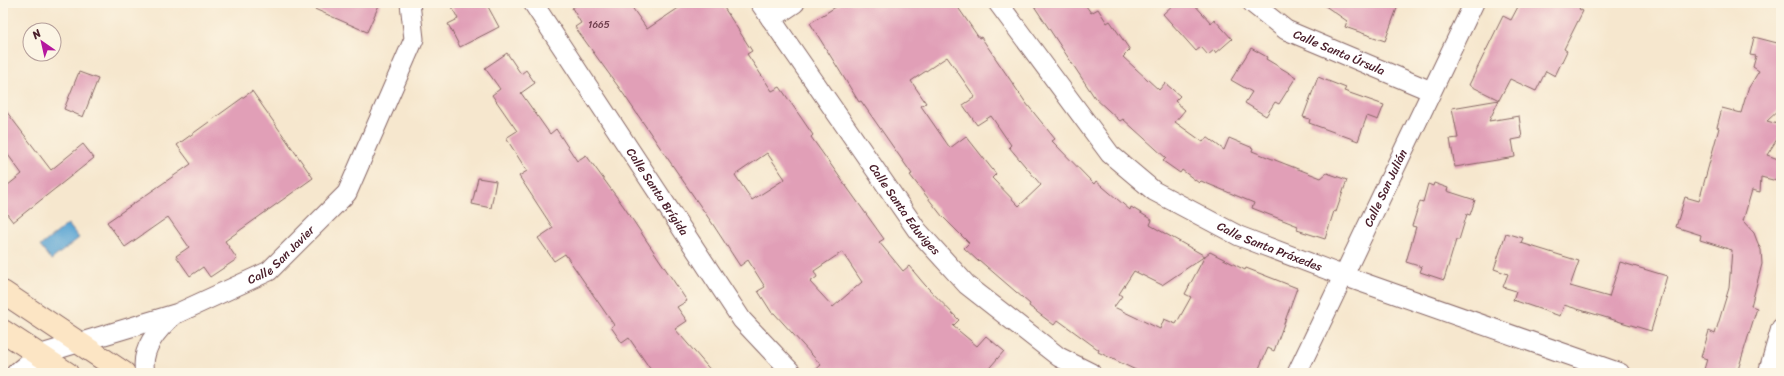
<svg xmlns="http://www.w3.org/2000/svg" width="1784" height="376" viewBox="0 0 1784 376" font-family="Sriracha,sans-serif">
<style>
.water{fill:#5ca6d4;stroke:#536280}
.building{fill:#e19fb7;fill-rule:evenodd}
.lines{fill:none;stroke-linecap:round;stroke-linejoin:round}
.street-casing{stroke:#866564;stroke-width:21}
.secondary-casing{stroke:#866564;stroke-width:24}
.street{stroke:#fff;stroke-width:19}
.secondary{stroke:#fce5c4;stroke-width:22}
.labels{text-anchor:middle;stroke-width:3.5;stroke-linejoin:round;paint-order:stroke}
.number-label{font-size:10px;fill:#703f4e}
.street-label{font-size:12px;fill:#4a1f2b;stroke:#fcf5e5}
</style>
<rect width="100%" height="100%" fill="#fcf5e5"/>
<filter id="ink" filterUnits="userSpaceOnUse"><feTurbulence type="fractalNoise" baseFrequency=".025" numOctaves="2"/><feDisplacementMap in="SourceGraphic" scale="8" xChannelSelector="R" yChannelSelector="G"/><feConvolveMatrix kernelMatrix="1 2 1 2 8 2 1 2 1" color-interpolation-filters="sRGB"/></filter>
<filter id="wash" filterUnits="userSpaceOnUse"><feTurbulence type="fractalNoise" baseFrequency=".012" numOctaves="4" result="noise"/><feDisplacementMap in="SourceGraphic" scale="16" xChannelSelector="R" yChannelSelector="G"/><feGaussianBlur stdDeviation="0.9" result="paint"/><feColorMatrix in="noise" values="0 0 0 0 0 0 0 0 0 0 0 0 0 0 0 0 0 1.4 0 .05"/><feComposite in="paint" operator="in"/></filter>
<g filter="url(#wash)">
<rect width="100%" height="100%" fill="#f6e7ce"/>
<path class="water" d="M68,224L79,238L51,260L40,246Z"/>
<g id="blocks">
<g class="building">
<path d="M301,3H380L367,32Z"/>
<path d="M450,3H486L499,27L460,47L448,24L458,19Z"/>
<path d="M580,3H629L647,29L686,3H721L752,51L747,54L772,91L780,87L813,135L811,137L884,239L879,242L903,271L909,266L925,285L959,320L953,326L977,346L986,336L1004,351L985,373H812L821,365L774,313H772L758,291L765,287L748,260L740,266L712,223L620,89L575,27L581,23L572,8ZM767,153L785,179L752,200L735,175ZM842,252L862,282L833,307L810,282L817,277L814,271Z"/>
<path d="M842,3H955L979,38L981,37L1026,103L1055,139L1052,141L1094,184L1096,181L1130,210L1131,207L1152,220L1150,225L1205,256L1210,252L1245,270L1246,268L1297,288L1274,351L1268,348L1257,373H1142L1098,352L1099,350L1058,320L1054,325L1029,306L1030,304L979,260L978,261L964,248L969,243L942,216L910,175L912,174L861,101L859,102L810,23ZM947,57L975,97L963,105L977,125L991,116L1011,145L1009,147L1041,185L1019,206L992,178L996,174L966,136L950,148L921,106L926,103L911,81ZM1205,256L1185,294L1191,297L1176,324L1164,319L1160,329L1114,307L1122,296L1119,294L1134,271L1162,285Z"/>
<path d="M1032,3H1084L1091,13L1098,9L1107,23L1110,21L1130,50L1123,57L1159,90L1165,83L1180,96L1175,101L1185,110L1175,122L1203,142L1207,137L1224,150L1229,138L1253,148L1252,151L1321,178L1327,173L1347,180L1336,212L1334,211L1325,239L1297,230L1298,226L1252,208L1254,203L1201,181L1199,183L1182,170L1180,173L1163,161L1166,158L1123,119L1120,121L1095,98Z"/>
<path d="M1175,3H1193L1211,23L1214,19L1232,39L1216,53L1214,50L1208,55L1201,47L1196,51L1163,14Z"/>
<path d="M1321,3H1399L1385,41L1345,27L1347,21Z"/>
<path d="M1520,3H1582L1579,9L1583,11L1564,49L1567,51L1555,76L1546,71L1536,91L1510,79L1499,100L1469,85L1503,16L1511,20Z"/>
<path d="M1754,37L1781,44V108L1767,121L1781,125V133L1767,155L1781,160V182L1761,177L1760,192L1752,190L1743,221L1754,233L1757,241L1761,250L1762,264L1751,306L1757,308L1737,373H1703L1707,359L1701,357L1709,331L1715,334L1729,288L1732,250L1700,240L1701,235L1676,227L1685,197L1699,201L1719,128L1717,127L1722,108L1741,113L1748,89L1759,71L1753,67L1756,56L1750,55Z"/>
<path d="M1251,48L1267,57L1266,59L1296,77L1279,104L1275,102L1266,116L1245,103L1252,92L1231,80Z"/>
<path d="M507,53L521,74L526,70L535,83L521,93L550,134L556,129L577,161L586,155L624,207L687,301L677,307L687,321L675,329L713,373H653L629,338L622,343L611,327L614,325L565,254L554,261L538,238L553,228L519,176L527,171L506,138L517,131L492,95L500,89L485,68Z"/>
<path d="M79,72L98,79L83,117L64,109Z"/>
<path d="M1318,77L1346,88L1344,91L1384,105L1378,120L1367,116L1358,141L1309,123L1310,119L1303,117Z"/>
<path d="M252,91L313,178L225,241L237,259L210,277L203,267L190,276L176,256L189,247L168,217L125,247L107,222L191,164L177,145Z"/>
<path d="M1499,100L1489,121L1519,116L1522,138L1512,140L1515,157L1455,167L1450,139L1458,138L1452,108Z"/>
<path d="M3,107L51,170L83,144L94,158L13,222L3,209V189L22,174L3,148Z"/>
<path d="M478,178L496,181L491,208L472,204Z"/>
<path d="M1434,183L1448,188L1447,191L1475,200L1470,215L1467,214L1459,240H1456L1444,280L1420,272L1422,267L1406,262L1416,227L1412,226L1420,201L1423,202L1428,184L1433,186Z"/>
<path d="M1506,233L1523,238L1521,243L1579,261L1570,286L1609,297L1620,262L1667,276L1651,331L1564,305L1560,316L1513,300L1516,291L1503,287L1508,274L1494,269Z"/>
</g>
</g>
</g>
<g filter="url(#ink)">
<use href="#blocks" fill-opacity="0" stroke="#866564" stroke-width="1"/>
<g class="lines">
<defs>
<g id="street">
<path id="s1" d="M533,3L742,320L792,373"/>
<path id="s2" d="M760,3L917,230L967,285L1059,357L1091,373"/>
<path id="s3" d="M998,3L1110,154L1154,191L1239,236L1344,276L1620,373"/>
<path id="s4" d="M1252,3L1286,30L1431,91"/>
<path d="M771,19L795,3"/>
<path id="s5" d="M16,373L38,355L178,313L269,271L347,193L414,39L410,3"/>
<path d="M145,373C140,349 157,330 174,315"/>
<path id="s6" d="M1297,373L1474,3"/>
<path d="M1768,373L1781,328"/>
</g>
<g id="secondary">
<path d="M3,292L124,373"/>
<path d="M3,331L67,373"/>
</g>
</defs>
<use href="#street" class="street-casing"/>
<use href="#secondary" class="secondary-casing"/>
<use href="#street" class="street"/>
<use href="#secondary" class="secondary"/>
</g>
</g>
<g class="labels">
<g class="number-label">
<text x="599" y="28">1665</text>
</g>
<g class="street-label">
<text dy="4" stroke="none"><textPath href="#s4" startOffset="101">Calle Santa Úrsula</textPath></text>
<text dy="4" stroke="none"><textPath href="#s6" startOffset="205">Calle San Julián</textPath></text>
<text dy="4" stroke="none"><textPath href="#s1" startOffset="226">Calle Santa Brígida</textPath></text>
<text dy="4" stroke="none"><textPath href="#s2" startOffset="252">Calle Santa Eduviges</textPath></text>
<text dy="4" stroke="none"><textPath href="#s3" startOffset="374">Calle Santa Práxedes</textPath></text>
<text dy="4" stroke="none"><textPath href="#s5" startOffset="294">Calle San Javier</textPath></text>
</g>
</g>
<rect width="1784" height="376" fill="none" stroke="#fcf5e5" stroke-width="16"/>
<g transform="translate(42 42) rotate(326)"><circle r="19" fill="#fcf5e5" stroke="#b59f9b"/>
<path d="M0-3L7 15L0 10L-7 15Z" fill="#b5179e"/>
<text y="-6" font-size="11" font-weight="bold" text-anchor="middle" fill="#4a1f2b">N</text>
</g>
</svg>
